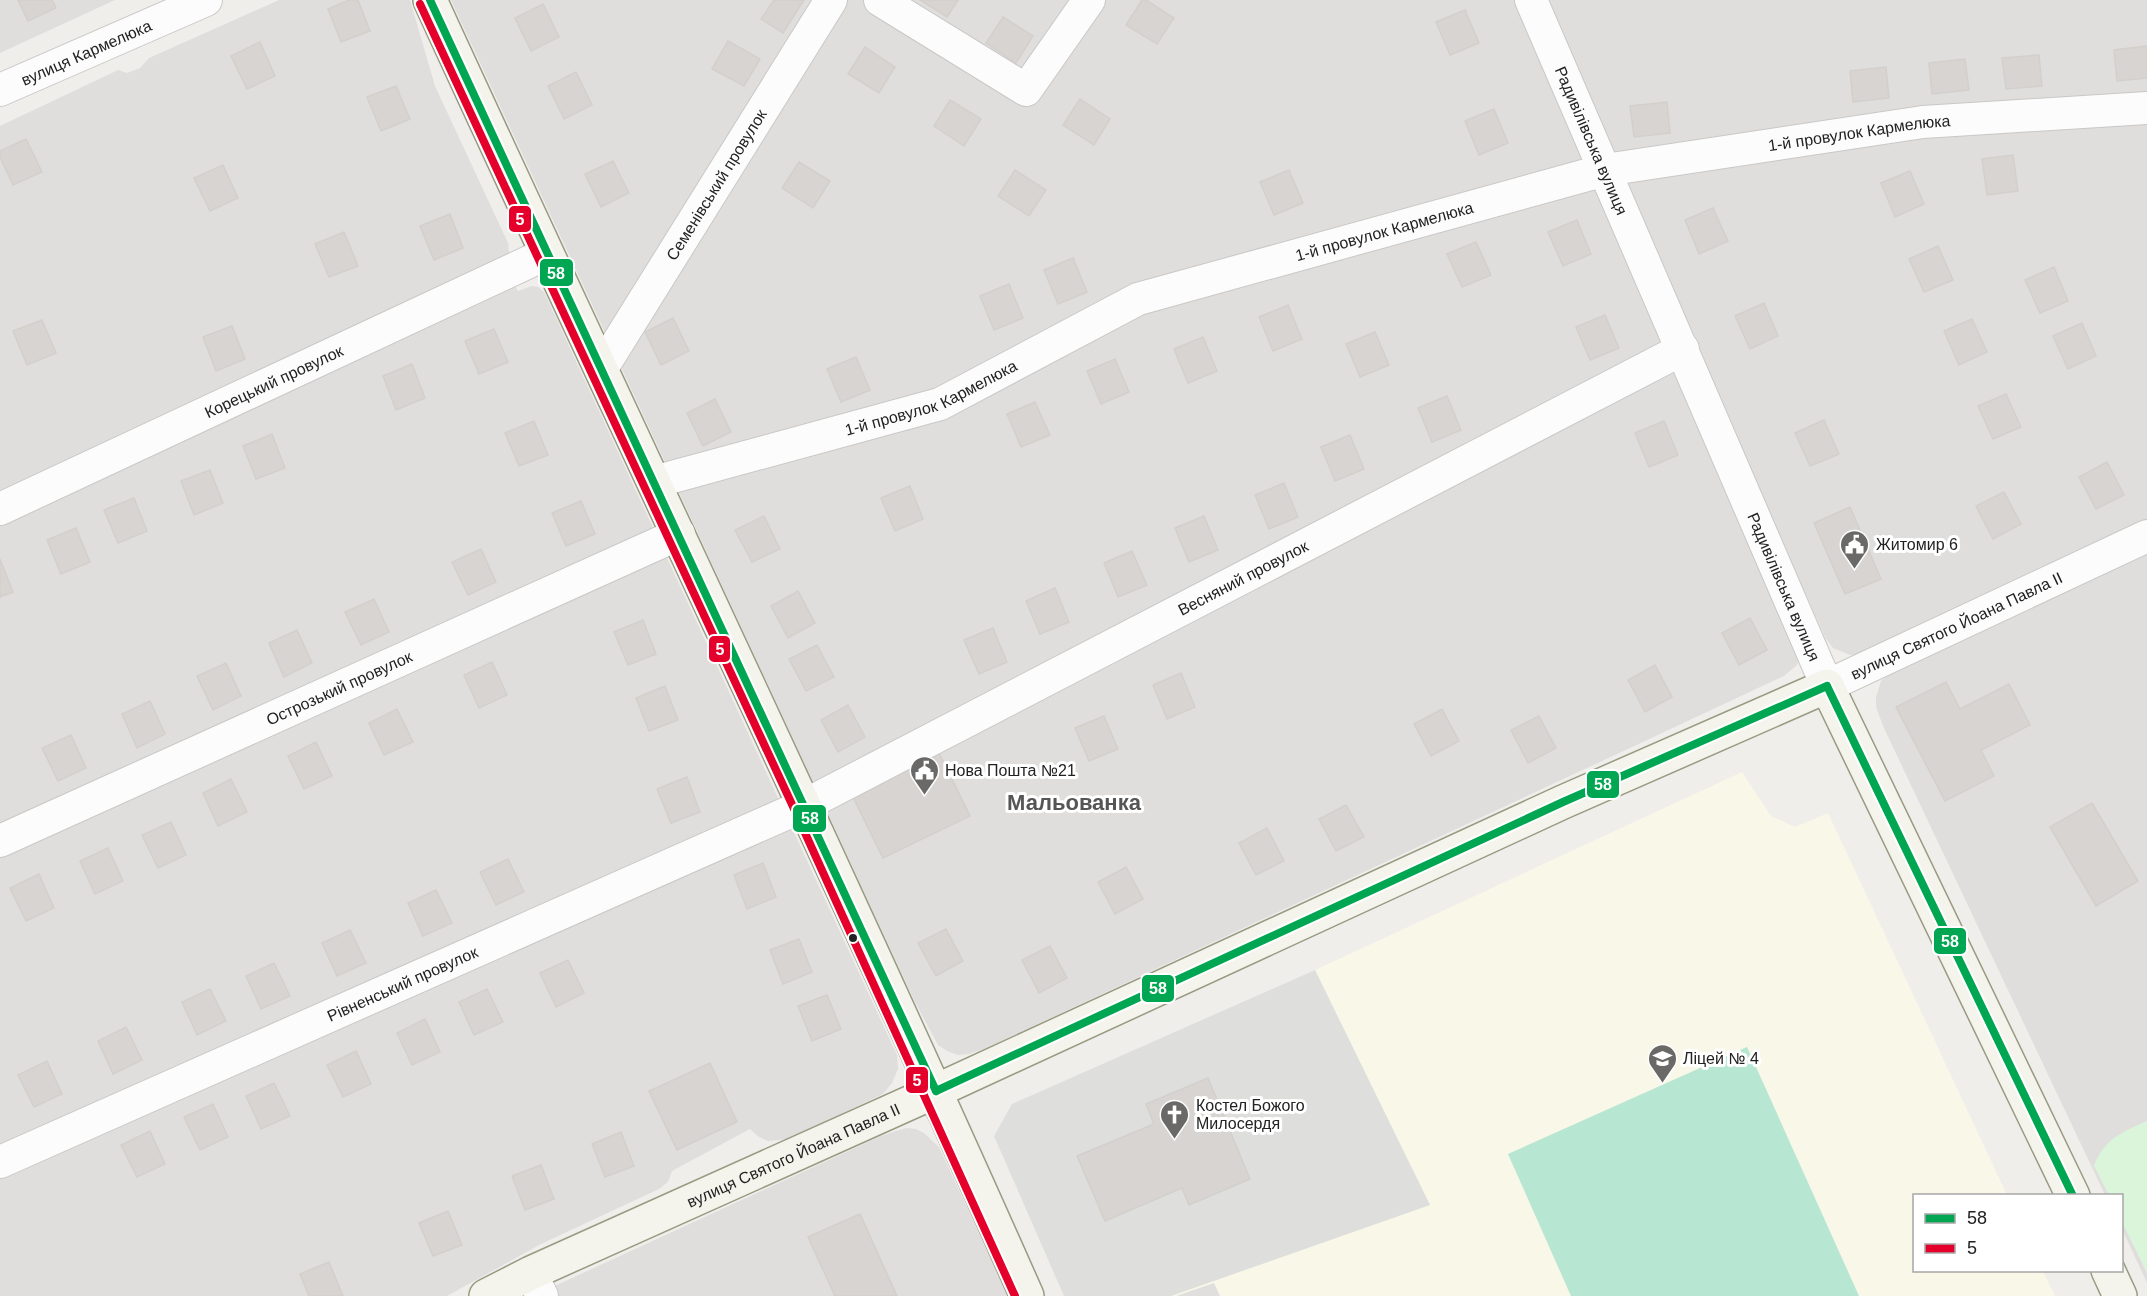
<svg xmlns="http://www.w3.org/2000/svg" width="2147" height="1296" viewBox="0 0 2147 1296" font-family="Arial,sans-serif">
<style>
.residential{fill:#dfdedc}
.education{fill:#f8f7e8}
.religious{fill:#dededc}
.park{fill:#daf5da}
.pitch{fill:#b7e6d2}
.parking{fill:#e0dfde}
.building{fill:#d7d4d2;stroke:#d3d0cc;stroke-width:1.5}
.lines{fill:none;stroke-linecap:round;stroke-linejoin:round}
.street-casing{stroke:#c9c8c7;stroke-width:34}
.secondary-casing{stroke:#999a82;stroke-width:36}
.street{stroke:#fdfcfc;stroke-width:32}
.secondary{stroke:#f4f4ed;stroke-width:33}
.bus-1-casing{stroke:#fff;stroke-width:12}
.bus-2-casing{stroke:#fff;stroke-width:12}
.bus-1{stroke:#00a651;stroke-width:8}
.bus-2{stroke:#e4002b;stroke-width:8}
.bus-dot{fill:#222;stroke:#fff;stroke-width:2}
.labels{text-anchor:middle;stroke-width:6;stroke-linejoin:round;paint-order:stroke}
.street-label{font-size:16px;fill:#222;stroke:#fff}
.poi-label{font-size:16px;fill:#222;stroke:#fff;text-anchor:start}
.district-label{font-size:22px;font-weight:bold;fill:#555;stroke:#fff}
.line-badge{stroke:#fff;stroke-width:2}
.badge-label{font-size:16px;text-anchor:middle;font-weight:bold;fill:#fff}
</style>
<rect width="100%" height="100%" fill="#f0eeeb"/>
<g class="residential">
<path d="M0,0H115L0,53Z"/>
<path d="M279,0H410L435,86L508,243L510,262L505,272L518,291L532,286L538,287L544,292L897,1055L898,1069L892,1083L883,1094L788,1139L768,1141L759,1137L750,1129L672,1171L668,1182L659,1189L541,1244L447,1296H0V126L118,70L127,73L140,68L149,58Z"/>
<path d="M451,0H1515L1759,562L1799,659L1797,665L1784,676L1645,741L986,1048L969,1054L958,1055L947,1051L938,1045L915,1002Z"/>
<path d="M1548,0H2147V522L1858,655H1850L1833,648L1826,639L1773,522Z"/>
<path d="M2147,552V1283L2122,1229V1196L2105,1195L1883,726L1876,707V697L1881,681L1887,676Z"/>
<path d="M906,1128L916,1129L924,1133L939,1147L1008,1296H533L881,1136Z"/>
</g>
<path class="education" d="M1742,772L1771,816L1795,827L1828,813L2007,1195L1914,1196V1270L2043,1271L2055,1296H1171L1429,1205L1315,970Z"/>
<path class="religious" d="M1315,970L1430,1205L1171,1296H1064L994,1136L1012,1104Z"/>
<path class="park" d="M2147,1121V1273L2122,1222V1196L2109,1195L2094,1166C2104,1139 2122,1132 2147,1121Z"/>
<path class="pitch" d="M1747,1047L1859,1296H1571L1508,1154Z"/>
<path class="parking" d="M1214,1283L1220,1296H1176Z"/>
<g class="building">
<path d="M18,0H52L56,8L28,21Z"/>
<path d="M349,0H358L370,31L341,42L328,9Z"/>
<path d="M774,0H804L783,33L761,19Z"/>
<path d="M920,0H958L947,17Z"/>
<path d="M1142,0H1146L1174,18L1157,44L1126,25Z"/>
<path d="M543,4L559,37L531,51L515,18Z"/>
<path d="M1465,10L1479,43L1450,55L1436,22Z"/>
<path d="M1003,17L1033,36L1016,63L986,43Z"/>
<path d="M728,41L760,59L744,86L712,69Z"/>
<path d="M260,42L275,76L247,89L231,56Z"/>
<path d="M2147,46V78L2117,81L2114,50Z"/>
<path d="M865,47L895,67L879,93L848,74Z"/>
<path d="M2039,55L2042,86L2006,89L2002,58Z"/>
<path d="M1965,59L1969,90L1932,94L1929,63Z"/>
<path d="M1886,67L1889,98L1853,102L1850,71Z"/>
<path d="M576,72L592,105L564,119L548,86Z"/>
<path d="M396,86L410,119L381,131L367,97Z"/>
<path d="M1080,99L1110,119L1094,145L1063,125Z"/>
<path d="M950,100L981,119L964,146L934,126Z"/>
<path d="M1667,102L1670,133L1634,137L1630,106Z"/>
<path d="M1494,109L1508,143L1479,155L1465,121Z"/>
<path d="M26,139L42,172L13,185L0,157V151Z"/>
<path d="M2013,155L2018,191L1987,195L1982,159Z"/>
<path d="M613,161L629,193L601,207L585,174Z"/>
<path d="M799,162L830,181L813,208L782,188Z"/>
<path d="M223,165L238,198L210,211L194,178Z"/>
<path d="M1015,170L1046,190L1029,216L998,196Z"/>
<path d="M1289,170L1303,203L1274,215L1260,182Z"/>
<path d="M1910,171L1924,204L1895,217L1881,183Z"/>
<path d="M1713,208L1728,241L1699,254L1685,220Z"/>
<path d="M450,214L463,248L434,260L420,226Z"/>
<path d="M1577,220L1591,254L1563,266L1548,232Z"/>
<path d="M344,232L358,266L329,277L315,244Z"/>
<path d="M1476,242L1491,275L1462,287L1447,254Z"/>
<path d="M1938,246L1953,280L1924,292L1909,259Z"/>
<path d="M1073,258L1087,292L1058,304L1044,270Z"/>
<path d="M2054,267L2068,301L2040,313L2025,280Z"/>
<path d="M1009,284L1023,318L994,330L980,296Z"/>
<path d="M1764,303L1778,336L1750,349L1735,316Z"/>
<path d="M1288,305L1302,339L1273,351L1259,317Z"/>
<path d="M1605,315L1619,348L1590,360L1576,327Z"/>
<path d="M673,318L689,351L661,365L645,332Z"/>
<path d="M1972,319L1987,352L1959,365L1944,331Z"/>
<path d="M42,320L56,353L27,365L13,331Z"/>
<path d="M2082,323L2096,356L2068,369L2053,336Z"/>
<path d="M232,326L245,359L216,371L203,337Z"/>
<path d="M494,329L508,362L479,374L465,341Z"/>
<path d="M1375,332L1389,365L1360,377L1346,344Z"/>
<path d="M1203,337L1217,371L1188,383L1174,349Z"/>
<path d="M856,357L870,390L841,402L827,369Z"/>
<path d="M1115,359L1129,392L1101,404L1087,371Z"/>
<path d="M412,364L425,398L396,410L383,376Z"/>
<path d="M2006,394L2021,427L1993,439L1978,406Z"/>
<path d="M1447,396L1461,430L1432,442L1418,408Z"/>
<path d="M715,399L731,432L703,446L687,413Z"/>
<path d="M1035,402L1050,435L1021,447L1007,414Z"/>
<path d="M1824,420L1839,454L1810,466L1795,433Z"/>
<path d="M534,421L548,455L519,466L505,433Z"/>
<path d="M1664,421L1678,455L1649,467L1635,433Z"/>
<path d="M272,434L285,468L256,479L243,446Z"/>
<path d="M1350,435L1364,469L1335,481L1321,447Z"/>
<path d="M2107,462L2124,495L2096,509L2079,477Z"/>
<path d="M210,470L223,503L194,515L181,481Z"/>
<path d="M1284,483L1298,517L1269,529L1255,495Z"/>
<path d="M910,486L923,519L895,531L881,498Z"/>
<path d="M2004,492L2021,524L1993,539L1976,506Z"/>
<path d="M134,498L147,531L118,543L104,510Z"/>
<path d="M581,501L595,534L566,546L552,513Z"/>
<path d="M1850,507L1881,579L1845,594L1814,523Z"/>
<path d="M764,516L780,549L752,562L735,530Z"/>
<path d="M1204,516L1218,550L1189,562L1175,528Z"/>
<path d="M76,528L90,562L61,574L47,540Z"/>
<path d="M481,549L496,582L468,595L452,562Z"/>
<path d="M1132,551L1147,585L1118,597L1104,563Z"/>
<path d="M0,559L13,592L0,597Z"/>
<path d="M1055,588L1069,622L1040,634L1026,601Z"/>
<path d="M798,591L815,623L788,638L771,606Z"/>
<path d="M374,599L389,632L361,645L345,612Z"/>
<path d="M1750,618L1767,650L1739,665L1722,633Z"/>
<path d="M643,620L656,654L628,665L614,632Z"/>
<path d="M993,628L1007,662L979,674L964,640Z"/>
<path d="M297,630L312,663L284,677L269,643Z"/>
<path d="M817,645L834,677L806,691L789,659Z"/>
<path d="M492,662L507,695L479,708L464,675Z"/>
<path d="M226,663L241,696L213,710L197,676Z"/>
<path d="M1655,665L1672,697L1645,712L1628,680Z"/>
<path d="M1181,673L1195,707L1167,719L1153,685Z"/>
<path d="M1946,682L1960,709L2009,684L2030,725L1981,750L1994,776L1945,801L1896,707Z"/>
<path d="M665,686L678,720L649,731L636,698Z"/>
<path d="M150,701L165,734L137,748L122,714Z"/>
<path d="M848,705L865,737L838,752L821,720Z"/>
<path d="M397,709L413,742L384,755L369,723Z"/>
<path d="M1442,709L1459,741L1431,756L1414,724Z"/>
<path d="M1104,716L1118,749L1089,761L1075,728Z"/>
<path d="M1539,716L1556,748L1528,763L1511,730Z"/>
<path d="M71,735L86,768L58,781L42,748Z"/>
<path d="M316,742L332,776L304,789L288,756Z"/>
<path d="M937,749L970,816L883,858L850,791Z"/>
<path d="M687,777L700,812L671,823L657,789Z"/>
<path d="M231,779L247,812L218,826L203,793Z"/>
<path d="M2092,803L2138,881L2096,906L2050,827Z"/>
<path d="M1346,805L1364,837L1336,851L1319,819Z"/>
<path d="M171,822L186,855L158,868L142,835Z"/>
<path d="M1267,828L1284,861L1256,875L1239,843Z"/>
<path d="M108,848L123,881L95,894L80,861Z"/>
<path d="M508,859L524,892L496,905L480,872Z"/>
<path d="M763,863L776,897L747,909L734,875Z"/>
<path d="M1126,867L1143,899L1115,914L1098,882Z"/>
<path d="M39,874L54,908L26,921L10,888Z"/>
<path d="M436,890L452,923L423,936L408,903Z"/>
<path d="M946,929L963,961L936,976L918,943Z"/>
<path d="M350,930L366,963L337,976L322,943Z"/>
<path d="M799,939L812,972L783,984L770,950Z"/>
<path d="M1050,946L1067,978L1039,993L1022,960Z"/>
<path d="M568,960L584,993L556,1007L540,973Z"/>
<path d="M274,963L290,996L261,1009L246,976Z"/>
<path d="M210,989L226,1021L197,1035L182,1002Z"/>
<path d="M487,989L503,1022L474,1035L459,1002Z"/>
<path d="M827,995L841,1029L812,1041L798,1006Z"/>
<path d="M425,1019L440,1052L412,1065L397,1033Z"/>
<path d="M126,1027L142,1060L113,1074L98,1041Z"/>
<path d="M356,1051L371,1084L343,1097L327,1065Z"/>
<path d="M47,1061L62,1094L34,1107L18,1075Z"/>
<path d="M710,1063L737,1122L677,1150L649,1091Z"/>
<path d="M1208,1078L1250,1179L1189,1205L1182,1188L1105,1221L1077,1156L1154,1124L1146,1104Z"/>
<path d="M274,1083L290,1116L261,1129L246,1096Z"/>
<path d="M213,1104L228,1137L200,1150L184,1117Z"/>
<path d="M150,1131L165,1164L137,1177L121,1145Z"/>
<path d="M621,1132L634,1166L605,1177L592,1144Z"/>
<path d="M541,1165L554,1199L525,1210L512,1176Z"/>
<path d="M448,1211L462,1245L433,1256L419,1223Z"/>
<path d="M860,1214L897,1296H835L808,1237Z"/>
<path d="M329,1262L343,1296H309L300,1274Z"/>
</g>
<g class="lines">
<defs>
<g id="street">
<path d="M880,0L1026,90L1089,0"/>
<path id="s1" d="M1531,0L1827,686L2147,536"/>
<path id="s2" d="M0,90L206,0"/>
<path id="s3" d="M602,368L831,0"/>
<path id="s4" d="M654,482L940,404L1138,299L1605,170L1923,122L2147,108"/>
<path id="s5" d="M0,509L546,254"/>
<path id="s6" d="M0,841L679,534"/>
<path id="s7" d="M0,1162L803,806L1683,349"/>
<path d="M531,1273L542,1296"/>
</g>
<g id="secondary">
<path d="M430,0C628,432 834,861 1027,1296"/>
<path d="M2108,1270L2120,1296"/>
<path id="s8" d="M486,1296L531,1273L936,1091L1563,802L1827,686L2073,1196"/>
</g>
</defs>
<use href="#street" class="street-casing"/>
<use href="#secondary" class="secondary-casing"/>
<use href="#street" class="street"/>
<use href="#secondary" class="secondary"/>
<defs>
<g id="bus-1">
<path d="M430,0L936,1091"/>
<path d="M1827,686L2073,1196"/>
<path d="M936,1091L1563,802L1827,686"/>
</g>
<path id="bus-2" d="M420,4L796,813L1015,1296"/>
</defs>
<use href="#bus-1" class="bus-1-casing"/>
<use href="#bus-2" class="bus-2-casing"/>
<use href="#bus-1" class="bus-1"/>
<use href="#bus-2" class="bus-2"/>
</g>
<defs>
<symbol id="civic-pin" viewBox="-11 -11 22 30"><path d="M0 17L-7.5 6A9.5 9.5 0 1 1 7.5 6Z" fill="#6a6968" stroke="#fff"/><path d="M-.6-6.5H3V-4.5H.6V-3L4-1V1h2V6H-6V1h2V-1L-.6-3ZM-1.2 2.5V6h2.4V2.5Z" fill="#fff"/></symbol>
<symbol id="school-pin" viewBox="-11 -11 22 30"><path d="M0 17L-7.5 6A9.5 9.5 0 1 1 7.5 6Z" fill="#6a6968" stroke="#fff"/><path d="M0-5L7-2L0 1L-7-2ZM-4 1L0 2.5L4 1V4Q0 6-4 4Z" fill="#fff"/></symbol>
<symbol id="church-pin" viewBox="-11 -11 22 30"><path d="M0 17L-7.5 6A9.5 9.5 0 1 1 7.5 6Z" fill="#6a6968" stroke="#fff"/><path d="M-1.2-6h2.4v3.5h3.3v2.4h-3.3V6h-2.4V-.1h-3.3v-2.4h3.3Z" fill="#fff"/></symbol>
</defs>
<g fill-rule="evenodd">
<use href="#civic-pin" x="1838" y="528" width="33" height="45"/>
<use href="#civic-pin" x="908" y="754" width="33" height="45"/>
<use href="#school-pin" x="1646" y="1042" width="33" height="45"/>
<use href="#church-pin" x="1158" y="1098" width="33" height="45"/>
</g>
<circle class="bus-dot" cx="853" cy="938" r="5"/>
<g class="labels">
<g class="street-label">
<text dy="6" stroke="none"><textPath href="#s2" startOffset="94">вулиця Кармелюка</textPath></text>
<text dy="6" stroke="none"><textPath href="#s4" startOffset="1262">1-й провулок Кармелюка</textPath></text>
<text dy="6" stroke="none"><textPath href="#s1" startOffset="153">Радивілівська вулиця</textPath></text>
<text dy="6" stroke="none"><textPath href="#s3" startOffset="216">Семенівський провулок</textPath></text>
<text dy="6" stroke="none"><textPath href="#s4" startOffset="776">1-й провулок Кармелюка</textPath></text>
<text dy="6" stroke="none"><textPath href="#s5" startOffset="302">Корецький провулок</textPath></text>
<text dy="6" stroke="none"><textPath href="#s4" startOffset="290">1-й провулок Кармелюка</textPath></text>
<text dy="6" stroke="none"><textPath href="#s7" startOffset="1374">Весняний провулок</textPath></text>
<text dy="6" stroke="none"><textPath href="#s1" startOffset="639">Радивілівська вулиця</textPath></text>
<text dy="6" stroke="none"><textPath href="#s1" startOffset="890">вулиця Святого Йоана Павла II</textPath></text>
<text dy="6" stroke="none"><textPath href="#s6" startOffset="372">Острозький провулок</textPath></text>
<text dy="6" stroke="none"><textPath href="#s7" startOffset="440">Рівненський провулок</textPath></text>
<text dy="6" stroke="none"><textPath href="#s8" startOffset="338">вулиця Святого Йоана Павла II</textPath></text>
</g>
<g class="poi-label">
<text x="1876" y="550">Житомир 6</text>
<text x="945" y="776">Нова Пошта №21</text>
<text x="1683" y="1064">Ліцей № 4</text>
<text x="1196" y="1111">Костел Божого<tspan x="1196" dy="18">Милосердя</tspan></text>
</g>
<g class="district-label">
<text x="1074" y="810">Мальованка</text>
</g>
</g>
<g class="line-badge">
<rect x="508" y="205" width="24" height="28" rx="6" fill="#e4002b"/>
<rect x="539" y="258" width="35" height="29" rx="6" fill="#00a651"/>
<rect x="708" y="635" width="23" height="28" rx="6" fill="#e4002b"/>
<rect x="1586" y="770" width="34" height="29" rx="6" fill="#00a651"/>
<rect x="792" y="804" width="35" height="29" rx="6" fill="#00a651"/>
<rect x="1933" y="927" width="34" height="28" rx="6" fill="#00a651"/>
<rect x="1141" y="974" width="34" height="29" rx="6" fill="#00a651"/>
<rect x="905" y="1066" width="24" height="28" rx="6" fill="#e4002b"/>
</g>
<g class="badge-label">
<text x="520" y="225">5</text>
<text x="556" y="279">58</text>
<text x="720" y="655">5</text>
<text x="1603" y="790">58</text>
<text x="810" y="824">58</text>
<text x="1950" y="947">58</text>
<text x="1158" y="994">58</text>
<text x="917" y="1086">5</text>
</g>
<rect x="1913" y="1194" width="210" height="78" fill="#ffffff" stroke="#a7a7a7" stroke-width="1.5"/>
<rect x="1925" y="1214" width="30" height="9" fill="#00a651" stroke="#a7a7a7" stroke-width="1.5"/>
<text x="1967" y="1224" font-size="18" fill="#222222">58</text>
<rect x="1925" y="1244" width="30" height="9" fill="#e4002b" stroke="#a7a7a7" stroke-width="1.5"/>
<text x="1967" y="1254" font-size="18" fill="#222222">5</text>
</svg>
